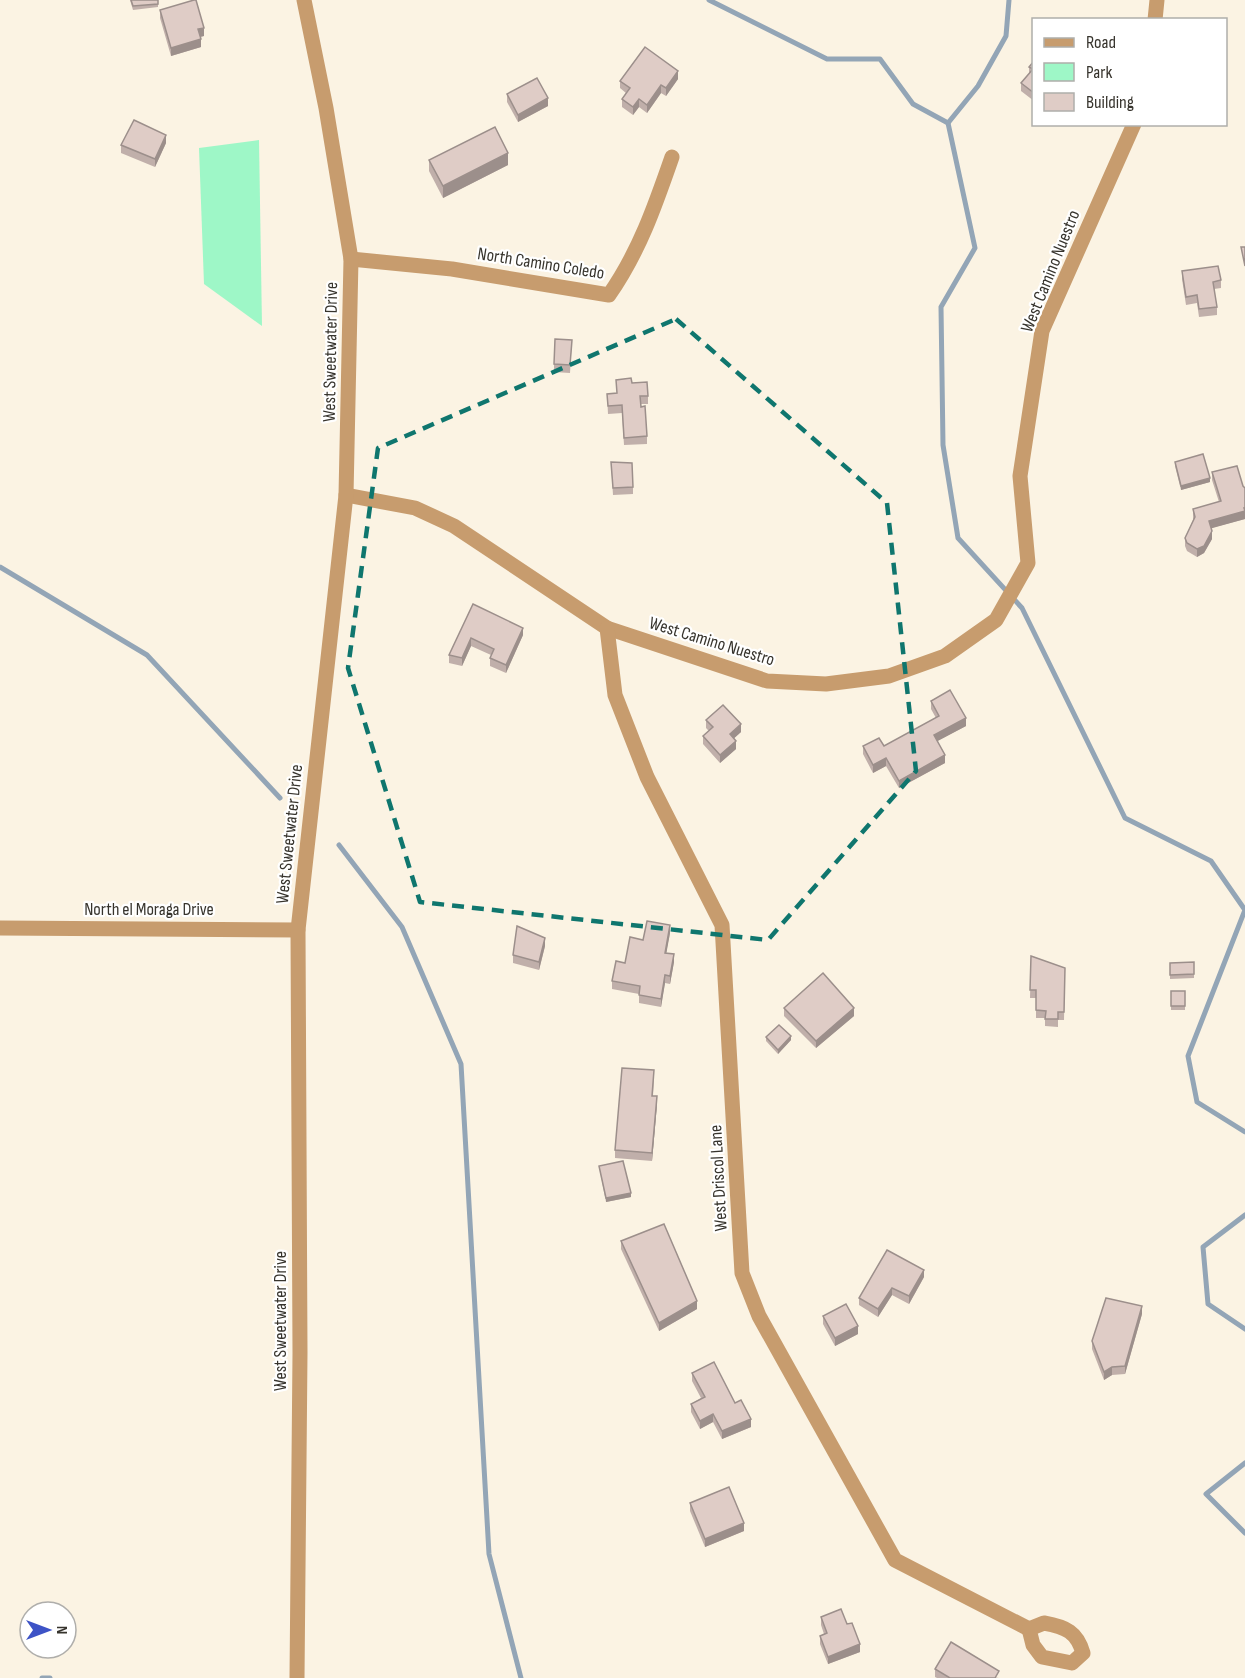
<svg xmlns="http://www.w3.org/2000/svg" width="1245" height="1678" viewBox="0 0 1245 1678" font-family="'Sofia Sans Condensed',sans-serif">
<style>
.green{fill:#9ef7c7}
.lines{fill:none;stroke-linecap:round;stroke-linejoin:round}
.stream{stroke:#93a5b6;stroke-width:5}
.minor{stroke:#c79c6e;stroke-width:15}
.tertiary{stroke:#c79c6e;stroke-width:15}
.wall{fill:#c0afaa}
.shaded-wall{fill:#9c8f8b}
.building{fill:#dfccc6;stroke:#9c8f8b;stroke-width:1.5}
.marked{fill:none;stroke:#0f766e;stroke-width:4.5;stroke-dasharray:12 8;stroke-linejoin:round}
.labels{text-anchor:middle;stroke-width:4.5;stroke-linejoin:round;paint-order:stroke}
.street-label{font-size:18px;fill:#37342d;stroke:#fff}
</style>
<rect width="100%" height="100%" fill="#fbf3e3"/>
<path class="green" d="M259,140L262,326L204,284L199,148Z"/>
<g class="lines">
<g class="stream">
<path d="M709,0L827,59H880L913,104L948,123L975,248L941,307L943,445L958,538L1022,608L1125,818L1211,861L1245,910L1188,1056L1197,1102L1245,1132"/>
<path d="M948,123L978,86L1006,36L1009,0"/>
<path d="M0,567L147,655L280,798"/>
<path d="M339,845L402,927L461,1064L489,1554L521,1678"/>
<path d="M1245,1215L1203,1247L1208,1304L1245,1329"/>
<path d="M1245,1463L1206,1494L1245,1533"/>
<path d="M42,1678H50"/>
</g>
<g class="minor">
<path d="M1155,20L1157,0"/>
<path d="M351,259L452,269L609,295C639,252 655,206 672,157"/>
<path d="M346,495L415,508L454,526L607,628L767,681L826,684L889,676L945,656L996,620L1028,563L1020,476L1042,331L1134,124"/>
<path d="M607,628L615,695L647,777L722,925L742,1273L759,1316L895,1560L1029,1629"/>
<path d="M1044,1623C1066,1627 1077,1632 1083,1653L1072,1663L1042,1657L1033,1645L1029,1629Z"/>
</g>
<g class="tertiary">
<path d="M0,928L298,930"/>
<path d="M297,1678L300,1353L298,930L346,495L351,259L326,108L304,0"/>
</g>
</g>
<g class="wall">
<path d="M130,0H158V7L133,10Z"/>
<path d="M160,10L204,36L201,37V47L171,56L160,18Z"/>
<path d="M1034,61V101L1021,91V83L1029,74V67Z"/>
<path d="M678,79L666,96L661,93L647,113L639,107L633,115L622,107V99L626,93L620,88V81Z"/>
<path d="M507,94L548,106L518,122L507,102Z"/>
<path d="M166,143L155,167L121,153V145Z"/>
<path d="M429,160L508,165L443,198L429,171Z"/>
<path d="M1182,271L1221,280V288L1214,289L1217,307V315L1199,317L1197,303L1186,305L1182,279Z"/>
<path d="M572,340L570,373L554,372V364Z"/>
<path d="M616,380L632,383L648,396V404H641L647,436V444L624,445L622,413L608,414L607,394L617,393Z"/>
<path d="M611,462L633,487V494L613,495Z"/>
<path d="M1175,462L1210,482L1181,490L1175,466Z"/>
<path d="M1212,472L1245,488V519L1211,528L1212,539L1204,553L1197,557L1187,551L1185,546V538L1193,520V509L1219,502L1212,480Z"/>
<path d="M473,604L523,635L506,673L490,666V658L491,655L471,646L462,666L449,663V655Z"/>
<path d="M931,701L966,726L937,741L945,763L899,788L886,766L873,773L863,754V746H884L936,718L931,709Z"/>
<path d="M706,720L741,732L734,738L736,749L720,763L703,744V736L709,731L706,728Z"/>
<path d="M670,933L666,953L674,962L670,984L665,983L661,1007L639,1003V994L612,989V981L643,940Z"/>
<path d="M545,946L539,970L513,963V955Z"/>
<path d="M1031,956L1065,968L1064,1020H1058V1027L1045,1026V1018H1036V998H1030Z"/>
<path d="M1170,963L1194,974V978L1170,979Z"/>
<rect x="1171" y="991" width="14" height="19"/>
<path d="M784,1008L854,1016L816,1048L784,1016Z"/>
<path d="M766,1037L791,1040L778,1054L766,1041Z"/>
<path d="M654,1078L653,1096L657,1104L652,1161L615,1158V1150Z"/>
<path d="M599,1166L631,1197L606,1202Z"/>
<path d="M621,1241L697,1309L659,1331L621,1249Z"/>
<path d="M924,1277L909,1304L892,1295L878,1317L859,1305V1298Z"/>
<path d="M1142,1314L1125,1374L1112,1375L1104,1380L1092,1349V1341Z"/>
<path d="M823,1316L858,1334L835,1346L823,1324Z"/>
<path d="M692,1373L735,1403L751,1427L722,1439L713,1422L700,1429L691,1412V1404L701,1398L692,1381Z"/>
<path d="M690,1503L744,1531L705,1547L690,1511Z"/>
<path d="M821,1617L847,1624L860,1652L828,1664L820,1644V1636L824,1634L821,1625Z"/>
<path d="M935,1669L999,1678H937L935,1677Z"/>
</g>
<g class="shaded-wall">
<path d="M204,28V36L198,37V29Z"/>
<path d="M201,39V47L171,56V48Z"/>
<path d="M678,71V79L666,96V88Z"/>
<path d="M661,85V93L647,113V105Z"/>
<path d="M548,98V106L518,122V115Z"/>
<path d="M639,99V107L633,115V107Z"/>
<path d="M166,135V143L155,167V159Z"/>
<path d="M508,153V165L443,198V186Z"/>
<path d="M1210,478V482L1181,490V486Z"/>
<path d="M1245,508V519L1209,529V521Z"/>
<path d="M1212,531V539L1204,553L1197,557V549Z"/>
<path d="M523,628V635L506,673V665Z"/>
<path d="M471,638V646L462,666V658Z"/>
<path d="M966,718V726L934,743V735Z"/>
<path d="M741,724V732L730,742V734Z"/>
<path d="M736,741V749L720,763V755Z"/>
<path d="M945,755V763L899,788V781Z"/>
<path d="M886,758V766L873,773V765Z"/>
<path d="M670,925V933L665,961V953Z"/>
<path d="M545,938V946L539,970V962Z"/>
<path d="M674,954V962L670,984V976Z"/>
<path d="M665,975V983L661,1007V999Z"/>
<path d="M854,1008V1016L816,1048V1041Z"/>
<path d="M791,1036V1040L778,1054V1050Z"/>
<path d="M657,1096V1104L652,1161V1153Z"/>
<path d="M631,1193V1197L606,1202V1198Z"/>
<path d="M924,1270V1277L909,1304V1296Z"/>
<path d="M892,1288V1295L878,1317V1309Z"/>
<path d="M697,1301V1309L659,1331V1323Z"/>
<path d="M1142,1306V1314L1125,1374V1366Z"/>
<path d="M858,1326V1334L835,1346V1338Z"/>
<path d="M1112,1367V1375L1104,1380V1372Z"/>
<path d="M713,1414V1422L700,1429V1421Z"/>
<path d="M751,1419V1427L722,1439V1431Z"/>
<path d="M744,1523V1531L705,1547V1539Z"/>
<path d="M860,1644V1652L828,1664V1657Z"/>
</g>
<g class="building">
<path d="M131,0H158V4L133,6Z"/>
<path d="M194,0H196L204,28L198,29L201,39L171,48L160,10Z"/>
<path d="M645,47L678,71L666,88L661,85L647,105L639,99L633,107L622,99L630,88L620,81Z"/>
<path d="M1034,61V93L1021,83L1033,69L1029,67Z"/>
<path d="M537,78L548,98L518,115L507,94Z"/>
<path d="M134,120L166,135L155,159L121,145Z"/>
<path d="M495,127L508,153L443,186L429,160Z"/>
<path d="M1241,247H1245V266Z"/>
<path d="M1218,266L1221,280L1213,282L1217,307L1199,309L1197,295L1186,297L1182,271Z"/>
<path d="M555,339L572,340L570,365L554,364Z"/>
<path d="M631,378L632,383L647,382L648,396H640L641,407L645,406L647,436L624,438L622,405L608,406L607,394L617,393L616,380Z"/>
<path d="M1203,454L1210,478L1181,486L1175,462Z"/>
<path d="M611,462L632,463L633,487L613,488Z"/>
<path d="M1237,466L1243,486L1245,488V508H1244L1245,511L1209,521L1212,531L1204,546L1197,549L1187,543L1185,538L1195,517L1193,509L1221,501L1212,472Z"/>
<path d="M473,604L523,628L506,665L490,658L494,649L471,638L462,658L449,655Z"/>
<path d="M950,690L966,718L934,735L945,755L899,781L886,758L873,765L863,746L879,738L884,746L939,716L931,701Z"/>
<path d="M723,705L741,724L730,734L736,741L720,755L703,736L713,727L706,720Z"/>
<path d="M647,921L670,925L665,953L674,954L670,976L665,975L661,999L639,995L640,986L612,981L616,961L625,963L630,937L643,940Z"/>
<path d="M517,926L545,938L539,962L513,955Z"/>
<path d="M1031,956L1065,968L1064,1012H1058V1019H1045L1046,1011L1036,1010V990H1030Z"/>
<path d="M1194,962V974L1170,975V963Z"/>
<path d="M823,973L854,1008L816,1041L784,1008Z"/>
<rect x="1171" y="991" width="14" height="15"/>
<path d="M779,1025L791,1036L778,1050L766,1037Z"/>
<path d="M622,1068L654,1070L652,1096H657L652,1153L615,1150Z"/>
<path d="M623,1161L631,1193L606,1198L599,1166Z"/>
<path d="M664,1224L697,1301L659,1323L621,1241Z"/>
<path d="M887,1250L924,1270L909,1296L892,1288L878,1309L859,1298Z"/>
<path d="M1106,1298L1142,1306L1125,1366L1112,1367L1104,1372L1092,1341Z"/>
<path d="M846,1304L858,1326L835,1338L823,1316Z"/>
<path d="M714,1362L735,1403L741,1400L751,1419L722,1431L713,1414L700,1421L691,1404L705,1397L692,1373Z"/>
<path d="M729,1487L744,1523L705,1539L690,1503Z"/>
<path d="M841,1609L847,1624L852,1623L860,1644L828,1657L820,1636L827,1633L821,1617Z"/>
<path d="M951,1642L999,1671L995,1678H950L935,1669Z"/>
</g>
<path class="marked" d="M676,319L887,503L916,771L768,940L420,902L348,668L378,448Z"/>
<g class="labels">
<g class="street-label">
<text transform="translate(541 263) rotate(9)" y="6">North Camino Coledo</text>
<text transform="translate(1050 271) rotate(-68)" y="6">West Camino Nuestro</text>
<text transform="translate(330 352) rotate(-89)" y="6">West Sweetwater Drive</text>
<text transform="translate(712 641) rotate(17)" y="6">West Camino Nuestro</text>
<text transform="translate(289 834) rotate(-84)" y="6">West Sweetwater Drive</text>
<text x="149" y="915">North el Moraga Drive</text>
<text transform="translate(718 1178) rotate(-93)" y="6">West Driscol Lane</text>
<text transform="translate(280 1321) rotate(-90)" y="6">West Sweetwater Drive</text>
</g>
</g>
<rect x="1032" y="18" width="195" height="108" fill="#ffffff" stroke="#afaeab" stroke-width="1.5"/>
<rect x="1044" y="38" width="30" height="9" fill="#c79c6e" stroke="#afaeab" stroke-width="1.5"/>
<text x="1086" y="48" font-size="18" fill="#37342d">Road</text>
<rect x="1044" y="63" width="30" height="18" fill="#9ef7c7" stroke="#afaeab" stroke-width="1.5"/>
<text x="1086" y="78" font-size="18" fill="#37342d">Park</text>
<rect x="1044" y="93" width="30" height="18" fill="#dfccc6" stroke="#afaeab" stroke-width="1.5"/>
<text x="1086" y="108" font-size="18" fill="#37342d">Building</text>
<g transform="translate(48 1630) rotate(90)"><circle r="28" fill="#ffffff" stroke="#afaeab" stroke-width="1.5"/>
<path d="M0-4.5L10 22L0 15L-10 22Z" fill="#3d53c6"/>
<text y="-9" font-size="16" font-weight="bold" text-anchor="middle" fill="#37342d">N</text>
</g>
</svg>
